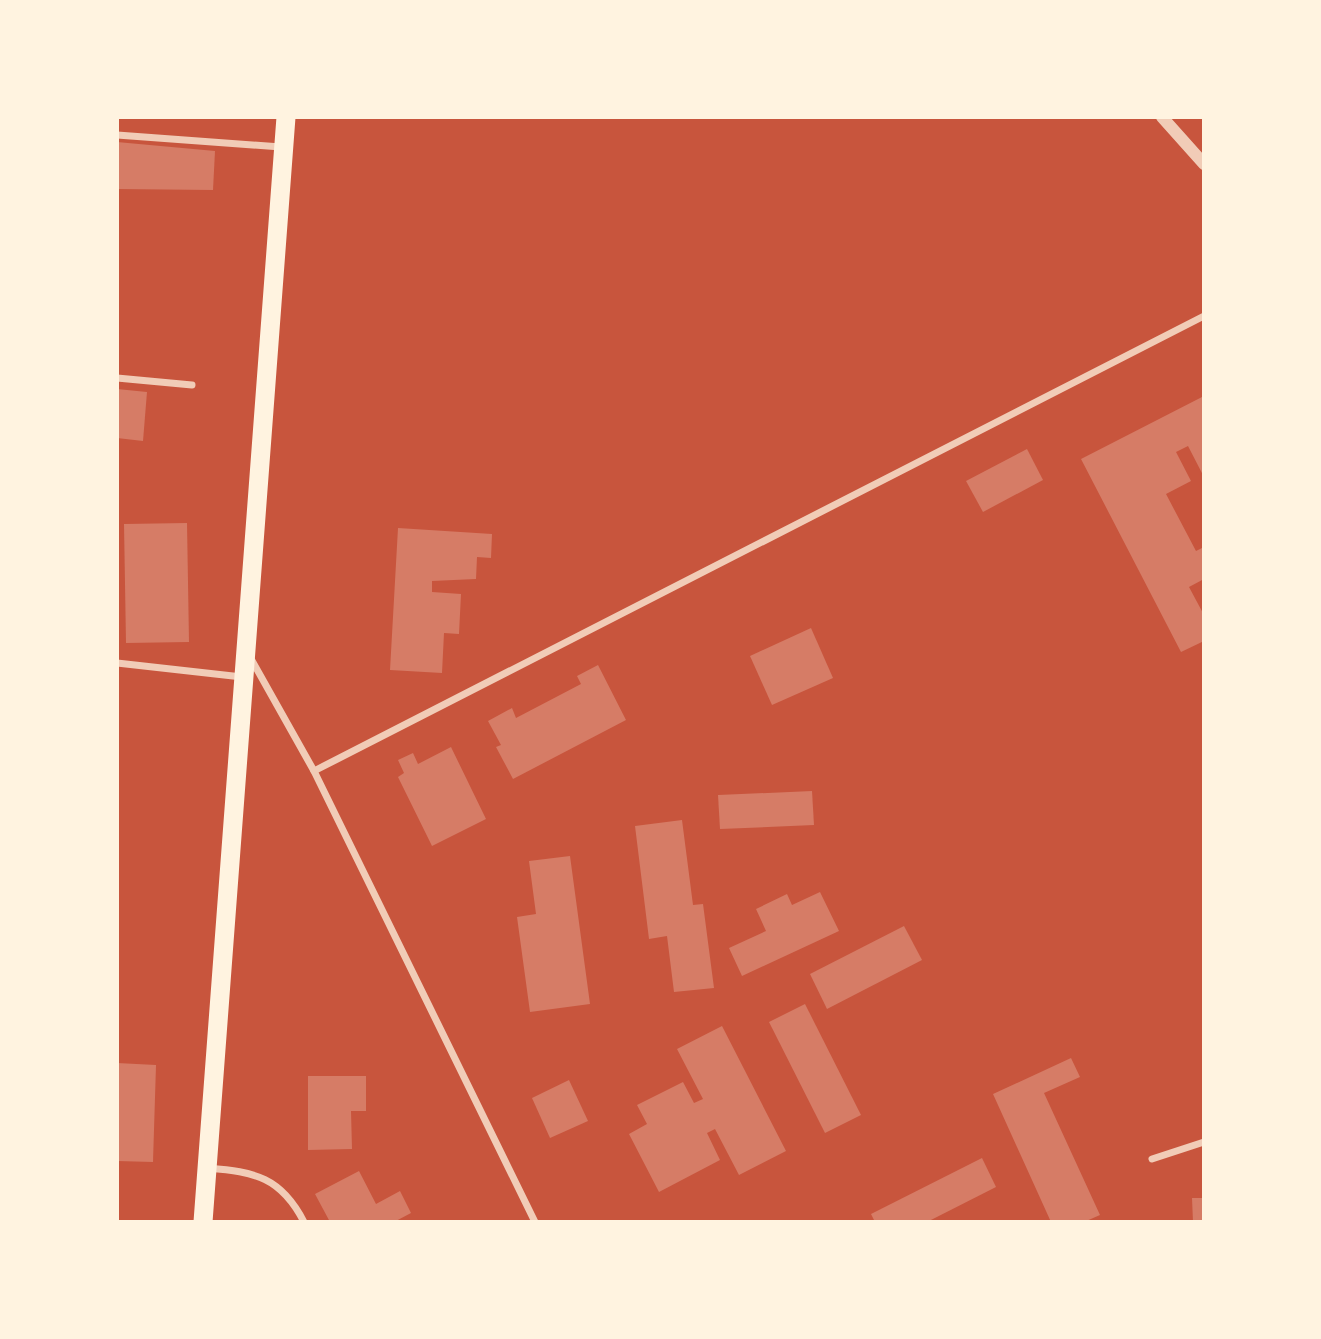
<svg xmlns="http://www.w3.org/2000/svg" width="1321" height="1339" viewBox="0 0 1321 1339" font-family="Mulish,sans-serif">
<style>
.building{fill:#d67c66}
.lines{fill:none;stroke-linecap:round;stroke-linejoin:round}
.minor{stroke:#f1ccb7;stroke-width:7}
.tertiary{stroke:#f1ccb7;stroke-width:12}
.trunk{stroke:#fff3e0;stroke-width:19}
</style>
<rect width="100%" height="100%" fill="#c8553d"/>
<g class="building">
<path d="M117,142L215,151L213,190L117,189Z"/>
<path d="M117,389L147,392L143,441L117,438Z"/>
<path d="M1202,397L1204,477L1188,446L1176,452L1191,481L1166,494L1196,551L1204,547V579L1189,587L1204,615V641L1181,652L1081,459Z"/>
<path d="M1027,449L1043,480L983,512L966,481Z"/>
<path d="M187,523L189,642L126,643L124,524Z"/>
<path d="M398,528L492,534L491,558L477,557L476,579L432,581V592L461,594L459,634L444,633L442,673L390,670Z"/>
<path d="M811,628L833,678L772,705L750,656Z"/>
<path d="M598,665L626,720L513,779L496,747L501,745L488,721L512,708L516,718L581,684L577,676Z"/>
<path d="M451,747L486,819L432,846L398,777L404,773L398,760L413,753L418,764Z"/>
<path d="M812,791L814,825L720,829L718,795Z"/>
<path d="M682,820L693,905L703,904L714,988L674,992L667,936L649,939L635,826Z"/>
<path d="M570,856L590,1004L530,1012L517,917L536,914L529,861Z"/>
<path d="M820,892L839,931L742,976L729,948L766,931L756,909L787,894L792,905Z"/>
<path d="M904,926L922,960L827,1009L810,974Z"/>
<path d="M805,1004L861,1115L825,1133L769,1022Z"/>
<path d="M722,1026L786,1151L739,1175L715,1129L707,1133L720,1160L659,1192L629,1134L647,1124L637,1105L683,1082L694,1103L703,1099L677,1049Z"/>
<path d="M1071,1058L1080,1077L1044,1093L1100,1215L1084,1222H1051L993,1094Z"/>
<path d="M117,1063L156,1065L153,1162L117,1161Z"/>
<path d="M308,1076H366V1111H351L352,1149L308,1150Z"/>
<path d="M569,1080L588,1121L550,1138L532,1098Z"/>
<path d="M982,1158L996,1187L927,1222H875L871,1214Z"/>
<path d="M359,1171L376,1204L400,1191L411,1213L394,1222H330L315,1194Z"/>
<path d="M1192,1198H1204V1222H1193Z"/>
</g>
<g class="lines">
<g class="minor">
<path d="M117,135L281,147"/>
<path d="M117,378L192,385"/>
<path d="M250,657L314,771L535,1222"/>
<path d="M117,663L242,677"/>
<path d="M314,771L1204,316"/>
<path d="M1152,1159L1204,1142"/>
<path d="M208,1168C255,1172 281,1177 304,1222"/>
</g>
<path class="tertiary" d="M1162,117L1204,164"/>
<path class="trunk" d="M203,1222L286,117"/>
</g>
<rect width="1321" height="1339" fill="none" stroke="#fff3e0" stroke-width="238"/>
</svg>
